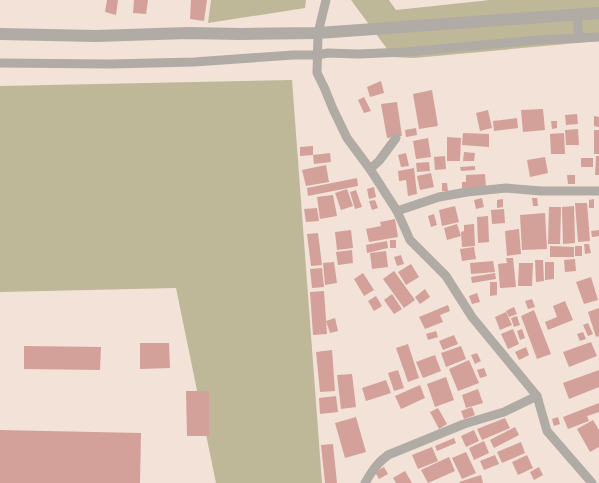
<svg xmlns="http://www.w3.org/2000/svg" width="599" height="483" viewBox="0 0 599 483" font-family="'Golos Text',sans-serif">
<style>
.green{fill:#beb798}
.building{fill:#d3a199}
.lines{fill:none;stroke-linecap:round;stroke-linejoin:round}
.minor{stroke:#b0aba5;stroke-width:9}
.tertiary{stroke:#b0aba5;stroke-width:12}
</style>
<rect width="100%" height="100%" fill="#f3e2d8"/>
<g class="green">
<path d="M211,0H306L305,8L208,23Z"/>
<path d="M351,0H389L396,10L490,0H599V41L414,58L393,57Z"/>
<path d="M292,80L322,483H216L176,288L0,292V86Z"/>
</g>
<g class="building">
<path d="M107,0H118L116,15L105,12Z"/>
<path d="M134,0H148L146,14L133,13Z"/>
<path d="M191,0H207L204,21L190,19Z"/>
<path d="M381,81L384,93L370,97L367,87Z"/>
<path d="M432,90L438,126L419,129L413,94Z"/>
<path d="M364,97L371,111L364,113L358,100Z"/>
<path d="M397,102L402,136L387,138L381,104Z"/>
<path d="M543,109L545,130L523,132L521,110Z"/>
<path d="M488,110L492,128L480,131L476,113Z"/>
<path d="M577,114L578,124L566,125L565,115Z"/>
<path d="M594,116L599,117V127L594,126Z"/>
<path d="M517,118L518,128L494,131L493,121Z"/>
<path d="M551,121H557V128L552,129Z"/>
<path d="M416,128L417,135L406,137L405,130Z"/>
<path d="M578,129L579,145H566L565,130Z"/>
<rect x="594" y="130" width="5" height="24"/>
<path d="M463,133L489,134V147L462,145Z"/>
<path d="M564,133L565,154H551L550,134Z"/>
<path d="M447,137L461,138L460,161H447Z"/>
<path d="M428,138L431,157L416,159L413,141Z"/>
<path d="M313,146V155L300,156V147Z"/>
<path d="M464,152L475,153L474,161H463Z"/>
<path d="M330,153L331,162L314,164L313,155Z"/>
<path d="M406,153L409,166L401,167L398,155Z"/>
<path d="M445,156L446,169L435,170L434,157Z"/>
<path d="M596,156H599V175H595Z"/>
<path d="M545,157L548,173L530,177L527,160Z"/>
<rect x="581" y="158" width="12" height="9"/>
<path d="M429,162L430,171L417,172L416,163Z"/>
<path d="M326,165L329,182L306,186L302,170Z"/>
<path d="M475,166V170L461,171L460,167Z"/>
<path d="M414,168L417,194L408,196L406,180L399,181L398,171Z"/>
<path d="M431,173L434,187L420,190L417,176Z"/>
<path d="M485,174L486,187L462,188V182H466V175Z"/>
<path d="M567,175H575V184H568Z"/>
<path d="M357,178L358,186L308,196L307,188Z"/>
<path d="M442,183H447L448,191H442Z"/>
<path d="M374,187L376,197L369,199L367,189Z"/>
<path d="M347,189L353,206L341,210L335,193Z"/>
<path d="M356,190L362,207L355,209L350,192Z"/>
<path d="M333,195L337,216L320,219L317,197Z"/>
<path d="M482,198L484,207L476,209L474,200Z"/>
<path d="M532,198H537L538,206H533Z"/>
<path d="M503,199V207L497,208V200Z"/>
<path d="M594,199V208H589V200Z"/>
<path d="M375,200L378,208L372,210L369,201Z"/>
<path d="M575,203H587L590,241L578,242Z"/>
<path d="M455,206L459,222L442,226L439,210Z"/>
<path d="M574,206L575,243L563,244L562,207Z"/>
<path d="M549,207H561L560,244H548Z"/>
<path d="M317,208L319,221L306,222L304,209Z"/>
<path d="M504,209L505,223L492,224L491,210Z"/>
<path d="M545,213L547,249L522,250L520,215Z"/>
<path d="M434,214L437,225L431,227L428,216Z"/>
<path d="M488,216L489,242L478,243L477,217Z"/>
<path d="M395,219L398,237L369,242L366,229L381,226L380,222Z"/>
<path d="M457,224L461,236L447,240L444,228Z"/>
<path d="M474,224L475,246L462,247L461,232L464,231V225Z"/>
<path d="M519,229L521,254L507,256L505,231Z"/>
<path d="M351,230L353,248L337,250L335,232Z"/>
<path d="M599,230V236L592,237L591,231Z"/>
<path d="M318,233L322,265L311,266L307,234Z"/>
<rect x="390" y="240" width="6" height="8"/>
<path d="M387,241L388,248L367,253L366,245Z"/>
<path d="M584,244H589L591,253L585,254Z"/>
<path d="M550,246L574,247V257H550Z"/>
<rect x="575" y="246" width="7" height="10"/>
<path d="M474,247L476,259L462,261L460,249Z"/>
<path d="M352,250L353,263L338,265L336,252Z"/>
<path d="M386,251L388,267L372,269L370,253Z"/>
<path d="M401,255L404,264L397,266L394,257Z"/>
<path d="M506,258H513L516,287L500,288L498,264L507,263Z"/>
<path d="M575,259L576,271L565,272L564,260Z"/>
<path d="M535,260H543L544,281L536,282Z"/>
<path d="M493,261L495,272L471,274L470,263Z"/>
<path d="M334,262L337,283L325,285L323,263Z"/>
<path d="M545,262H554V279L545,280Z"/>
<path d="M519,263H533L532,286H518Z"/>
<path d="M411,264L419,277L406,285L398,272Z"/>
<path d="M322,268L324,287L312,288L310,269Z"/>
<path d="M394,271L415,300L404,308L383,279Z"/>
<path d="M363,273L374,290L364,296L354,279Z"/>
<path d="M495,273L496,279L472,283L471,277Z"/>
<path d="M591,277L598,300L584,304L576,282Z"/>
<path d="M490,282H497V295L490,296Z"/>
<path d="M425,289L430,297L420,304L415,297Z"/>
<path d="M324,291L327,334L313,335L310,292Z"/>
<path d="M477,293L480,302L472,304L469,296Z"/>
<path d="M392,294L402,309L394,314L384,300Z"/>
<path d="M376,296L382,306L374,311L368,301Z"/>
<path d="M532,299L535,307L528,309L525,301Z"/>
<path d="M565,301L573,320L548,330L545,322L557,317L553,306Z"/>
<path d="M448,305L450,311L440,315L443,322L425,329L419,317Z"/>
<path d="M514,307L517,314L509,317L506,311Z"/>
<path d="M599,308V336L596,337L588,312Z"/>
<path d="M534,310L551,354L537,359L521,316Z"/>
<path d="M506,312L512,325L500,330L495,317Z"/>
<path d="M517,316L520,325L514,327L511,318Z"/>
<path d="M335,318L338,331L330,333L326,321Z"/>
<path d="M588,323L593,334L588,336L583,325Z"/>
<path d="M513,329L519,344L508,349L501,334Z"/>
<path d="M522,329L525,338L520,340L517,331Z"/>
<path d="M436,331L438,337L428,340L426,334Z"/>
<path d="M583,332L586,339L580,341L577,334Z"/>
<path d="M454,335L458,344L443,350L439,341Z"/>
<path d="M591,342L597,356L569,367L563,352Z"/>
<path d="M140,343H169L170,368L140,369Z"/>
<path d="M408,344L419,378L408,382L396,348Z"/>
<path d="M24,346L101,347L100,370L24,369Z"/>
<path d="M461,346L466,359L446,367L441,353Z"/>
<path d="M526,347L529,355L519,360L515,352Z"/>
<path d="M332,350L335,391L320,392L316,352Z"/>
<path d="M477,353L481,361L475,364L471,355Z"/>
<path d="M435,355L441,371L423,378L416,362Z"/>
<path d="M469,360L479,383L458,391L449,369Z"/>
<path d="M484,368L487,376L480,378L477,370Z"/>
<path d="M398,370L404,388L394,391L388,373Z"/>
<path d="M599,370V387L569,399L563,383Z"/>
<path d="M352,374L356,407L341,409L337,375Z"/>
<path d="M446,377L454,400L435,407L427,384Z"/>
<path d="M386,380L391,393L366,401L362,388Z"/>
<path d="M420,385L425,398L401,409L395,396Z"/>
<path d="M478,389L483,403L466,408L462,395Z"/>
<path d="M186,391H209V436H187Z"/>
<path d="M336,396L338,412L320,414L319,398Z"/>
<path d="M599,403V412L587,416L589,421L568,429L563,417Z"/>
<path d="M472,407L475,415L464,419L461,411Z"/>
<path d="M438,408L447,424L439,429L430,412Z"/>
<path d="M356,417L366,452L345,458L335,423Z"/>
<path d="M558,417L560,424L554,426L552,419Z"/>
<path d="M505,418L510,428L482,440L477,429Z"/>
<path d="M593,420L599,430V447L590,452L577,429Z"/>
<path d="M515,427L519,435L494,448L490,440Z"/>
<path d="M0,430L141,433L140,483H0Z"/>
<path d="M474,430L479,441L466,447L461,436Z"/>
<path d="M454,438L456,443L437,451L435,446Z"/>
<path d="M484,441L489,453L474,460L469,448Z"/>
<path d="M521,442L525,453L502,463L497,452Z"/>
<path d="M333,444L337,483H325L321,445Z"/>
<path d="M432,447L438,461L418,469L412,455Z"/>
<path d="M466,452L476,473L462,479L452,458Z"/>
<path d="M495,455L499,464L484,470L480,461Z"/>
<path d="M527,455L533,468L518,475L512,462Z"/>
<path d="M449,457L455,471L428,483L421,470Z"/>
<path d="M384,467L388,474L379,479L375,472Z"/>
<path d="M539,467L543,475L534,480L530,472Z"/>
<path d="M405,471L412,483H396L393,478Z"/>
<path d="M481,475L483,483H460L459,482Z"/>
</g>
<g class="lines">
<g class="minor">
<path d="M326,0L318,33L317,73L324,87L333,109L347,138L370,169L397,211L410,240L446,276L472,317L537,396L547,431L592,483"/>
<path d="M577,15L579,38"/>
<path d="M0,63L110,64L194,62L293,55H318L328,53L358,54L406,52L537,40L599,37"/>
<path d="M370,169L379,161L396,138"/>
<path d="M397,211L439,197L467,192L506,188L541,191H599"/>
<path d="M365,483C372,471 377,463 388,455L464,424L504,412L537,396"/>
</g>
<path class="tertiary" d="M0,34L96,36L188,33L241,34L318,33L599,13"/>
</g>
</svg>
